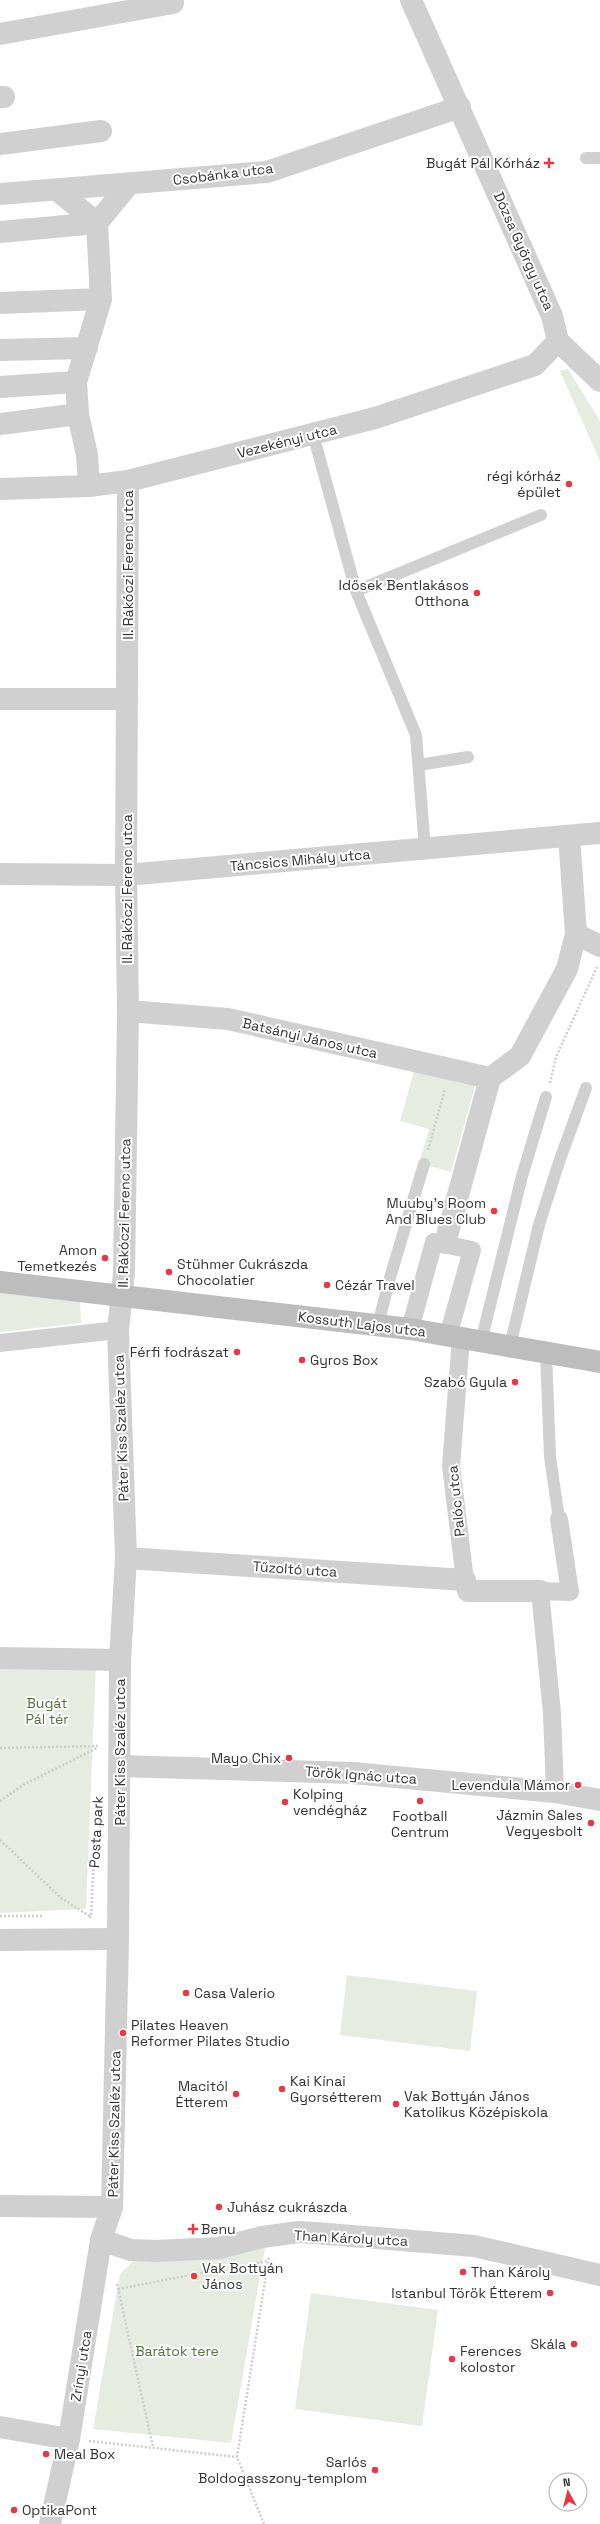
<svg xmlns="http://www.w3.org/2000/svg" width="600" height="2524" viewBox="0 0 600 2524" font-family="'Space Grotesk',sans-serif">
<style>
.green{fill:#e6ecdf}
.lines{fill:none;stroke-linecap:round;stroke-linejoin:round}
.path{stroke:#cdcdcd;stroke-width:2.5;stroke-dasharray:2 2;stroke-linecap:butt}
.service{stroke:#d0d0d0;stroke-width:12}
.pedestrian{stroke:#d0d0d0;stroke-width:18}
.minor{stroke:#d0d0d0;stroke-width:22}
.secondary{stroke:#bdbdbd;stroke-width:22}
.poi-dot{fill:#e63946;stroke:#fff;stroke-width:1.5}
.labels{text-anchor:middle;stroke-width:4;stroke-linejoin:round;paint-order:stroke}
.poi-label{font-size:14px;fill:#333;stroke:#fff;text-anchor:start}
.street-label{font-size:14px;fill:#333;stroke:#fff}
.park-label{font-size:14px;fill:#56703f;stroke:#fff}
</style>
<rect width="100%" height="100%" fill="#fff"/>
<g class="green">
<path d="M568,369L600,421V461L560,371Z"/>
<path d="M417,1061L478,1075L451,1172L419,1163L429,1129L400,1121Z"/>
<path d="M0,1293L80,1302L81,1323L0,1332Z"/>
<path d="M96,1663L86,1909L0,1913V1664Z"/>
<path d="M347,1975L477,1991L470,2051L340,2035Z"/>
<path d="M265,2248L231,2443L93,2429L120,2274L133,2261L181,2260Z"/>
<path d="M311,2293L438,2310L422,2426L295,2409Z"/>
</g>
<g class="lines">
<g class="path">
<path d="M550,1083L556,1057L597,967"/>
<path d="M428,1150L445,1089"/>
<path d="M0,1748L99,1746"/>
<path d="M0,1801L23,1785L97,1748"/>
<path d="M0,1840L61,1898L91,1917"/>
<path d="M0,1916H44"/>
<path d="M89,1917H91L95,1836"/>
<path d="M245,2265L268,2261"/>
<path d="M117,2284L153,2447"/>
<path d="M118,2289L212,2271"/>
<path d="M89,2441L237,2457"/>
<path d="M264,2524L237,2457L269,2256"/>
</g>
<g class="service">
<path d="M586,158H600"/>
<path d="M313,434L356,591"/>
<path d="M419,765L468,757"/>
<path d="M425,849L416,735L356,591L541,515"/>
<path d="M378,1325L389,1281L424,1164"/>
<path d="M481,1342L522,1176L546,1097"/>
<path d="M510,1346L539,1225L559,1162L586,1088"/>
<path d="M546,1353L550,1457L559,1519"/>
</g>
<g class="pedestrian">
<path d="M410,1329L434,1242L472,1250L448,1336"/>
<path d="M461,1338L451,1466L465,1580"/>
<path d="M0,1343L118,1330"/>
<path d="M555,1792L552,1713L540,1591L570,1592L559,1519"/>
</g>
<g class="minor">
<path d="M411,0L552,316L558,341L600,381"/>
<path d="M0,34L173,3"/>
<path d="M0,97H4"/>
<path d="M0,144L101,131"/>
<path d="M57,190L97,223"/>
<path d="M0,194L267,172L460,107"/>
<path d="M0,232L97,223"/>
<path d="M0,303L101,299"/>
<path d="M0,350L87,348"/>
<path d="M0,387L76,382"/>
<path d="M78,414L87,455L89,486"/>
<path d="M0,424L78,414L76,382L101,299L97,223L129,184"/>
<path d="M0,489L89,486L128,481L375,418L535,365L558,341"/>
<path d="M0,699H127"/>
<path d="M0,874L126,875L600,833"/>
<path d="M576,934L600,946"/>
<path d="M128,1011L228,1019L490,1078"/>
<path d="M445,1243L490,1078L520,1056L567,969L576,934L569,836"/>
<path d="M126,1558L465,1580L468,1591H540"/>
<path d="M0,1658L120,1660"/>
<path d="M120,1766L353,1773L555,1792L600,1800"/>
<path d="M0,1940L118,1939"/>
<path d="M0,2206L112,2207"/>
<path d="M101,2240L131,2250L155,2251L219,2248L262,2237L299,2232L328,2234L474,2246L600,2275"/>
<path d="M0,2427L69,2439"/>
<path d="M50,2524L69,2439L101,2240L112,2207L118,1939L120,1660L126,1558L118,1330L124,1273L128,1011L126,875L128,481"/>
</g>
<path class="secondary" d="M0,1282L410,1329L600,1362"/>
</g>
<g class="poi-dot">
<path d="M547 157h4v4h4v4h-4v4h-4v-4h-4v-4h4z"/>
<circle cx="569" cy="484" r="4"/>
<circle cx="477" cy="593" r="4"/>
<circle cx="494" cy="1211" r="4"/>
<circle cx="105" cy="1258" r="4"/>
<circle cx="169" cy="1272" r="4"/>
<circle cx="327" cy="1285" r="4"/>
<circle cx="237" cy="1352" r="4"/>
<circle cx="302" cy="1360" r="4"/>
<circle cx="515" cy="1382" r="4"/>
<circle cx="289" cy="1758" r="4"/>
<circle cx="578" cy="1785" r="4"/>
<circle cx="420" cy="1801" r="4"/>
<circle cx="285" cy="1802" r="4"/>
<circle cx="591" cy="1823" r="4"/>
<circle cx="186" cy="1993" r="4"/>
<circle cx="123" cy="2033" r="4"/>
<circle cx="282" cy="2089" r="4"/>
<circle cx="236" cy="2094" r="4"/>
<circle cx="396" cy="2104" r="4"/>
<circle cx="219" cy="2207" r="4"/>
<path d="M191 2223h4v4h4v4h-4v4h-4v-4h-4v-4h4z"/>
<circle cx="463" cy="2272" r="4"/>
<circle cx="194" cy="2276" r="4"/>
<circle cx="550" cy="2293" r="4"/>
<circle cx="574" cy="2344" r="4"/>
<circle cx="452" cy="2359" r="4"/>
<circle cx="46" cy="2454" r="4"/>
<circle cx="375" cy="2470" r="4"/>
<circle cx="14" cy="2510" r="4"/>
</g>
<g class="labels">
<g class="poi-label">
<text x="540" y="168" text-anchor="end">Bugát Pál Kórház</text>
<text x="561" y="481" text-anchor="end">régi kórház<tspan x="561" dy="16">épület</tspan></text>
<text x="469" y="590" text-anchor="end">Idősek Bentlakásos<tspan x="469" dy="16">Otthona</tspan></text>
<text x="486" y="1208" text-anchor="end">Muuby's Room<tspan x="486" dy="16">And Blues Club</tspan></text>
<text x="97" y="1255" text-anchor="end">Amon<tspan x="97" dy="16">Temetkezés</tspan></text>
<text x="177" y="1269">Stühmer Cukrászda<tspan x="177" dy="16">Chocolatier</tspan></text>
<text x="335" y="1290">Cézár Travel</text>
<text x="229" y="1357" text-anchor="end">Férfi fodrászat</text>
<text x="310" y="1365">Gyros Box</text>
<text x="507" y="1387" text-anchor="end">Szabó Gyula</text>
<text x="281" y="1763" text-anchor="end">Mayo Chix</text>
<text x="570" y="1790" text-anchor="end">Levendula Mámor</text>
<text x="293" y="1799">Kolping<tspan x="293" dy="16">vendégház</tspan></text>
<text x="583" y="1820" text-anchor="end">Jázmin Sales<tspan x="583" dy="16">Vegyesbolt</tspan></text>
<text x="420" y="1821" text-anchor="middle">Football<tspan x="420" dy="16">Centrum</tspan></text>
<text x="194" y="1998">Casa Valerio</text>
<text x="131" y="2030">Pilates Heaven<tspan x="131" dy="16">Reformer Pilates Studio</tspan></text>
<text x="290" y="2086">Kai Kínai<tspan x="290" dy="16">Gyorsétterem</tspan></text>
<text x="228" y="2091" text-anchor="end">Macitól<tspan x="228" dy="16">Étterem</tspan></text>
<text x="404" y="2101">Vak Bottyán János<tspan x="404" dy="16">Katolikus Középiskola</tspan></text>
<text x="227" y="2212">Juhász cukrászda</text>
<text x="201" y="2234">Benu</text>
<text x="202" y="2273">Vak Bottyán<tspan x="202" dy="16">János</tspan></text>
<text x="471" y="2277">Than Károly</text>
<text x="542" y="2298" text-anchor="end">Istanbul Török Étterem</text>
<text x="566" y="2349" text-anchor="end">Skála</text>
<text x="460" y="2356">Ferences<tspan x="460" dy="16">kolostor</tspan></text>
<text x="54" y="2459">Meal Box</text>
<text x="367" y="2467" text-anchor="end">Sarlós<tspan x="367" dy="16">Boldogasszony-templom</tspan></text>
<text x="22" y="2515">OptikaPont</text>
</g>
<g class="street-label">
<text transform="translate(223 174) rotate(-7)" y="5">Csobánka utca</text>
<text transform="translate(524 251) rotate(66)" y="5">Dózsa György utca</text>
<text transform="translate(287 441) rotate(-14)" y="5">Vezekényi utca</text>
<text transform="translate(128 565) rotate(-90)" y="5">II. Rákóczi Ferenc utca</text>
<text transform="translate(300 860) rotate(-5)" y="5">Táncsics Mihály utca</text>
<text transform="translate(127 889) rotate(-90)" y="5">II. Rákóczi Ferenc utca</text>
<text transform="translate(310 1038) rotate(13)" y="5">Batsányi János utca</text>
<text transform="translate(124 1213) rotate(-89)" y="5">II. Rákóczi Ferenc utca</text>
<text transform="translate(362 1324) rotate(7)" y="5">Kossuth Lajos utca</text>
<text transform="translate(121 1428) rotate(-92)" y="5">Páter Kiss Szaléz utca</text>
<text transform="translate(456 1501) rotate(-96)" y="5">Palóc utca</text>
<text transform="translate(295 1569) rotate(4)" y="5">Tűzoltó utca</text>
<text transform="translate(120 1752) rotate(-90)" y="5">Páter Kiss Szaléz utca</text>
<text transform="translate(361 1775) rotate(4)" y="5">Török Ignác utca</text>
<text transform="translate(96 1832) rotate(-87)" y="5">Posta park</text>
<text transform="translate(114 2124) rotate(-89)" y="5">Páter Kiss Szaléz utca</text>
<text transform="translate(351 2238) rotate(3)" y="5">Than Károly utca</text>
<text transform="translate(81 2366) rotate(-81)" y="5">Zrínyi utca</text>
</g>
<g class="park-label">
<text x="47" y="1708">Bugát<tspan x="47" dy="16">Pál tér</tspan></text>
<text x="177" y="2356">Barátok tere</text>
</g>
</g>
<g transform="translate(568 2492) rotate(353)"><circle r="19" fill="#ffffff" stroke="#adadad"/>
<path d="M0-3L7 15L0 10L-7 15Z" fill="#e63946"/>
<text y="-6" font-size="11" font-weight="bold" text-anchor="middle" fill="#333333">N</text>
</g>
</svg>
